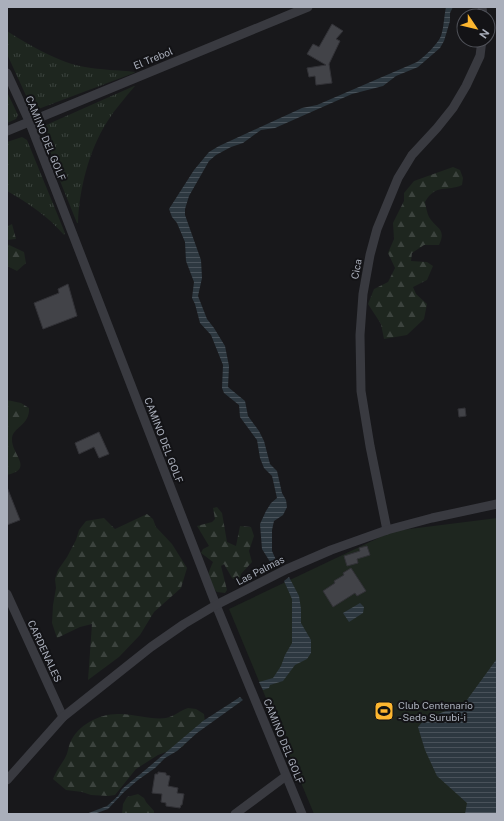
<svg xmlns="http://www.w3.org/2000/svg" width="504" height="821" viewBox="0 0 504 821" font-family="'Public Sans',sans-serif">
<style>
.grass{fill:url(#grass-tufts)}
.forest{fill:url(#forest-firs)}
.park{fill:#1e261f}
.water{fill:url(#water-rules)}
.building{fill:#424348;stroke:#323237}
.lines{fill:none;stroke-linecap:round;stroke-linejoin:round}
.minor{stroke:#393a40;stroke-width:9}
.labels{text-anchor:middle;stroke-width:4;stroke-linejoin:round;paint-order:stroke}
.street-label{font-size:10px;fill:#aaafbb;stroke:#131316}
.poi-label{font-size:10px;fill:#aaafbb;stroke:#131316;text-anchor:start}
</style>
<defs>
<pattern id="grass-tufts" width="24" height="20" patternUnits="userSpaceOnUse"><rect width="24" height="20" fill="#1e261f"/><path d="M3 7l-1-3M5 7V3M7 7l1-3M15 17l-1-3M17 17v-4M19 17l1-3" fill="none" stroke="#3c433e"/></pattern>
<pattern id="forest-firs" width="22" height="20" patternUnits="userSpaceOnUse"><rect width="22" height="20" fill="#1e261f"/><path d="M5 1l3.5 6h-7zM16 11l3.5 6h-7z" fill="#3c433e"/></pattern>
<pattern id="water-rules" width="6" height="5" patternUnits="userSpaceOnUse"><rect width="6" height="5" fill="#2d3840"/><path d="M0 2.5h6" fill="none" stroke="#49525a"/></pattern>
</defs>
<rect width="100%" height="100%" fill="#18181b"/>
<g class="grass">
<path d="M7,31C29,45 60,63 85,67C101,70 118,70 135,72L134,73L33,111L7,54Z"/>
<path d="M134,86H135C125,98 115,109 107,122C89,150 79,190 78,223H77L41,134L43,128L46,125Z"/>
<path d="M7,92L18,115L16,119L7,123Z"/>
<path d="M22,137L27,140L65,233L64,235C48,216 28,203 7,191V142Z"/>
</g>
<g class="forest">
<path d="M453,167L460,170L463,178L462,185C447,192 436,183 425,202C426,207 427,213 429,217C436,229 447,228 439,245H424L412,253L411,261L427,262L433,266L427,280L413,287L416,294L427,304L424,319L407,335L384,339L381,324L368,304L374,289L388,282L395,268L388,253L394,239L393,223L404,201V193L414,181Z"/>
<path d="M12,224L16,239L7,240L8,226Z"/>
<path d="M7,244L24,252L26,263L17,271L7,266Z"/>
<path d="M7,400L21,403L29,408C30,426 12,427 12,439C11,454 35,469 7,475Z"/>
<path d="M217,507L222,513L227,542L236,546L240,526L251,527L254,536L249,551L252,562L241,574L239,582L232,578L224,564L221,566L227,590L225,593L217,592C205,580 206,578 213,562L201,553L203,549L209,546L197,526L212,522L215,519L213,508Z"/>
<path d="M147,514L153,519L156,527L172,544L187,568L181,588L154,612L140,635L119,657L88,680L92,624L80,627L57,638L52,623L53,605L56,588L55,579L58,570L67,557L76,540L79,530L86,521L104,518L115,529Z"/>
<path d="M188,708L196,709L204,714L205,722L183,746L174,752H166L158,755L136,769L115,795L108,796L91,795L82,792L66,790L53,779C56,771 61,765 65,758C68,753 68,748 70,743C78,724 101,713 120,714C135,714 151,720 166,718C173,717 181,710 188,708Z"/>
<path d="M138,794L144,798L146,802L154,811V814H122L123,804L127,797Z"/>
</g>
<path class="park" d="M497,518V814H314L229,609L393,531Z"/>
<g class="water">
<path d="M446,7H453L450,13V21L444,41L440,48L418,67L396,76L383,86L352,94L275,128L261,130L243,143L231,147L216,155L209,161L189,196L185,209V215L201,260L202,278L198,296L207,319L214,328L225,346L229,366L228,387L245,401L248,416L259,431L264,441L270,464L277,471L282,493L286,500L287,507L283,515L274,521L272,530V551L277,562L272,565L262,549L260,524L266,511L271,503L277,498L272,476L264,468L260,458L257,440L240,417L239,405L224,393L222,388L223,365L211,335L200,323L195,304L192,298L194,282L186,261L185,242L177,223L172,217L169,209L194,170L209,152L219,146L302,108L317,105L417,62C425,56 437,45 441,36C444,27 444,16 446,7Z"/>
<path d="M289,577L299,596L301,609V623L311,640V653L307,659L295,665L283,681L270,685L269,688L263,690L259,682L273,678L281,666L285,655L292,643V599L284,581Z"/>
<path d="M360,603L364,607L363,613L349,622L343,613Z"/>
<path d="M496,660H497V814H465L467,803L437,776L425,750L418,727L425,719L464,704Z"/>
<path d="M240,697L243,700L197,733L177,751L165,758L155,768L138,780L124,792L108,809L94,814H86L107,806L118,796L122,789L144,771L203,721Z"/>
</g>
<g class="building">
<path d="M332,24L343,31L336,39L340,41L329,64L332,83L316,85L315,76L309,77L307,68L326,65L307,54L313,44L319,47Z"/>
<path d="M68,284L77,316L43,329L34,303L59,293L58,289Z"/>
<path d="M465,408L466,416L459,417L458,409Z"/>
<path d="M99,432L109,454L99,458L94,447L79,454L75,443Z"/>
<path d="M7,487L20,520L7,525Z"/>
<path d="M367,546L370,555L357,559L358,563L347,566L344,556L360,551L359,548Z"/>
<path d="M351,568L366,591L357,596L355,593L333,607L323,591L335,583L334,581L344,575L343,573Z"/>
<path d="M158,772L166,773V775L170,776L168,786L178,788L177,793L184,794L182,805H181L180,808L166,806V803L161,802L162,794L152,793L155,774H158Z"/>
</g>
<g class="lines">
<g class="minor">
<path d="M482,7L483,16"/>
<path d="M7,73L29,121L216,605L302,814"/>
<path d="M7,131L308,7"/>
<path d="M387,530L370,446L361,391L360,335L363,294L370,255L377,229L398,178L412,155L437,128L453,108L466,86L480,56L482,40"/>
<path d="M7,594L63,717"/>
<path d="M7,780L63,717L151,647L184,624L216,605L287,569L331,550L387,530L432,518L497,504"/>
<path d="M235,814L286,776"/>
</g>
</g>
<defs>
<symbol id="stadium-square" viewBox="-11 -11 22 22"><rect x="-9" y="-9" width="18" height="18" rx="4" fill="#fcb62f" stroke="#131316"/><path d="M0-5a6.5 5 0 1 0 0 10a6.5 5 0 1 0 0-10ZM-3.5-1.8h7v3.6h-7Z" fill="#111"/></symbol>
</defs>
<g fill-rule="evenodd">
<use href="#stadium-square" x="373" y="700" width="22" height="22"/>
</g>
<g class="labels">
<g class="street-label">
<text transform="translate(153 58) rotate(-22)" y="4">El Trebol</text>
<text transform="translate(46 138) rotate(68)" y="4">CAMINO DEL GOLF</text>
<text transform="translate(356 269) rotate(-79)" y="4">Cica</text>
<text transform="translate(164 440) rotate(69)" y="4">CAMINO DEL GOLF</text>
<text transform="translate(260 570) rotate(-27)" y="4">Las Palmas</text>
<text transform="translate(45 651) rotate(65)" y="4">CARDENALES</text>
<text transform="translate(284 741) rotate(68)" y="4">CAMINO DEL GOLF</text>
</g>
<g class="poi-label">
<text x="398" y="709">Club Centenario<tspan x="398" dy="12">- Sede Surubi-i</tspan></text>
</g>
</g>
<rect width="504" height="821" fill="none" stroke="#aaafbb" stroke-width="16"/>
<g transform="translate(476 28) rotate(125)"><circle r="19" fill="#131316" stroke="#4f5158"/>
<path d="M0-3L7 15L0 10L-7 15Z" fill="#fcb62f"/>
<text y="-6" font-size="11" font-weight="bold" text-anchor="middle" fill="#aaafbb">N</text>
</g>
</svg>
